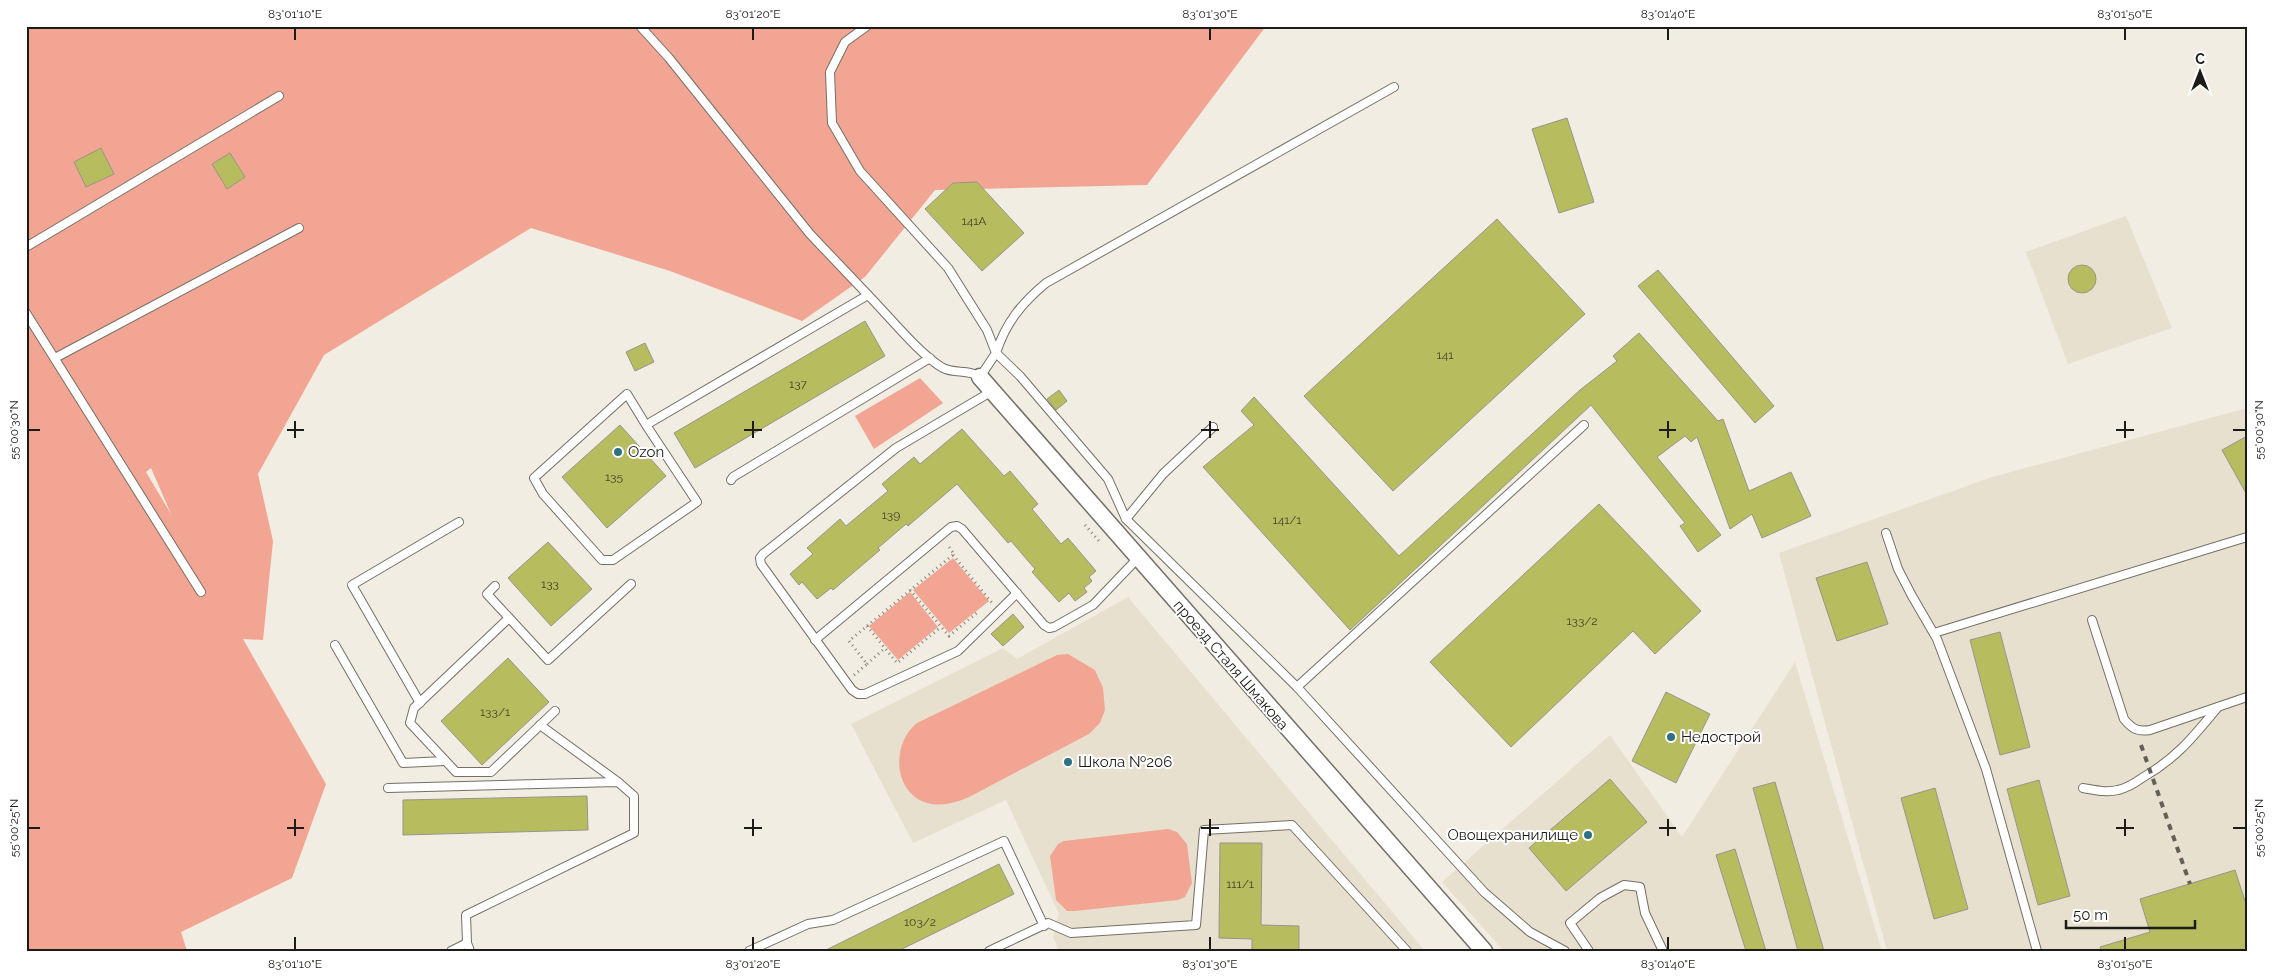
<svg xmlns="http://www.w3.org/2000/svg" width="2273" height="977" viewBox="0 0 2273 977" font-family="Raleway,sans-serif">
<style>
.built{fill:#e8e0ce}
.green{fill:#f3a594;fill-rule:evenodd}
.building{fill:#b7bd5e;stroke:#95968b}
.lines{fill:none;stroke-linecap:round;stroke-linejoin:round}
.lane-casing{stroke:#746f66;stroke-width:10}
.street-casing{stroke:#746f66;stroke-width:19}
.path{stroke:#85827a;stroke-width:3;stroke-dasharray:1 4;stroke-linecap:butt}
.lane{stroke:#fff;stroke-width:8}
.street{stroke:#fff;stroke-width:16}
.rail{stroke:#625f59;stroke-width:4;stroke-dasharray:6 6;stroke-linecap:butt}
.ticks{fill:none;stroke:#1d1b17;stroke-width:2}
.poi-dot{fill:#2e7182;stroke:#fff;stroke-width:2}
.labels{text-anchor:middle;stroke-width:4;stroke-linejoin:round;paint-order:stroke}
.number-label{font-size:12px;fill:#444429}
.poi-label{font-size:15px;fill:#1d1b17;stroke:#fff;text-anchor:start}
.street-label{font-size:15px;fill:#1d1b17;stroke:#fff}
.neatline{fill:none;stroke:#1d1b17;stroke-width:2}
.ticks-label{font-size:12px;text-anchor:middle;fill:#1d1b17}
</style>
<rect width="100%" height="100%" fill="#f2ede2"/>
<g class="built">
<path d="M2126,216L2172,328L2068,364L2026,252Z"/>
<path d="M2247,408V951H1887L1779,553L1992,477Z"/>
<path d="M1128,597L1425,951H1059L1053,937L1059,914L1006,800L913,843L851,724L1003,648L1017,659Z"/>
<path d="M1795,662L1882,951H1504L1442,882L1610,735L1682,837Z"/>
</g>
<g class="green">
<path d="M26,26H1266L1147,185L935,190L865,277L802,321L670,271L531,228L324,355L258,474L273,541L263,640L243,639L326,784L292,878L181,932L187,951H26ZM151,468L171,514L146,472Z"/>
<path d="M920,378L943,403L874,449L855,416Z"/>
<path d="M953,558L989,601L949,633L913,590Z"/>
<path d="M910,592L938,627L898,660L869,626Z"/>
<path d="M1068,654L1095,670L1103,688L1105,710L1100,723L1089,734L969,797C957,802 945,806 931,804C893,797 890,744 917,723L1057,655Z"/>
<path d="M1168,829L1177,832L1187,844L1192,883L1185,897L1178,900L1075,911H1067L1056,900L1050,856L1058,844L1064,841Z"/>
</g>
<g class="building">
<path d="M1567,118L1594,202L1559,213L1532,129Z"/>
<path d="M101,148L114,174L86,187L74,162Z"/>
<path d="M230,153L245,177L227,189L212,164Z"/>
<path d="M977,182L1024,233L982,271L925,209L953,183Z"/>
<path d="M1497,219L1585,314L1393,491L1304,396Z"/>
<circle cx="2082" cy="279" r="14"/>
<path d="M1658,270L1774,406L1755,423L1638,286Z"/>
<path d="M865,321L885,356L695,468L674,433Z"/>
<path d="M1639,333L1718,421L1723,419L1749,491L1791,472L1811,516L1762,538L1752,514L1730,529L1697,437L1691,442L1685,436L1657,457L1721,535L1698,552L1680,526L1685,523L1591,405L1350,630L1203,467L1254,425L1241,411L1254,397L1399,556L1580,390L1617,361L1613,356Z"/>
<path d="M645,343L654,362L635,371L626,352Z"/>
<path d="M1059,390L1067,401L1056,410L1047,399Z"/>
<path d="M620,425L666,476L607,528L562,477Z"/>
<path d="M962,429L1004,476L1010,471L1038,504L1032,509L1061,544L1068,538L1096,571L1089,577L1092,581L1084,588L1087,592L1075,601L1069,593L1059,602L1032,572L1035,569L1011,541L1008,543L957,484L908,526L906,524L878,548L880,550L833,590L831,588L817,599L802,582L799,585L790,574L813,554L807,548L840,519L846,526L888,491L882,484L914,457L920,464Z"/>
<path d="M2247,436V495L2222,450Z"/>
<path d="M1599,504L1701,611L1655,654L1633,631L1511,747L1430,662Z"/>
<path d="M548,542L592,589L551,626L508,578Z"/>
<path d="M1867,562L1888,624L1837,641L1816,578Z"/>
<path d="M1013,614L1024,627L1003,646L991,634Z"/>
<path d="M2000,632L2030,747L2000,755L1970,640Z"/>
<path d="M508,658L549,702L482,765L441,721Z"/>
<path d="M1666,692L1710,714L1676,783L1632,761Z"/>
<path d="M1610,779L1647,822L1566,891L1529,848Z"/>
<path d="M2039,780L2070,896L2038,905L2007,789Z"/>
<path d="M1775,782L1824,951H1798L1753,788Z"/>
<path d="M1935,788L1968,909L1934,919L1901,798Z"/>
<path d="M587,796L588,830L403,835V800Z"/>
<path d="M1220,843H1262L1261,925L1299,926V951H1252V939L1219,938Z"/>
<path d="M1735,849L1766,951H1746L1716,855Z"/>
<path d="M999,864L1014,894L898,951H824Z"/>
<path d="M2235,870L2247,907V951H2101L2100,947L2150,932L2140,899Z"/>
</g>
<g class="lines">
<defs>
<g id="lane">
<path d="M640,26L669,58L810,234L868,295"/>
<path d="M1394,87L1046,283C1022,303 1006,322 996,353L1020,376L1108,479L1126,519L1297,687L1484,892L1530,932L1565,951"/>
<path d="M26,247L279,96"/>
<path d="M26,313L201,592"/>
<path d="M55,358L299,228"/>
<path d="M994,390L896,448L763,554L760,558L761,564L852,690L858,694H865L958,651L1017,593"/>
<path d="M646,425L627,394L534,478L543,494L602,560H613L697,502L646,425L868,295C888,315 920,355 943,368C955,374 969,369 980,377L996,353L987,330L948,268L860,171L832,123L830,72L845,42L867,26"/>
<path d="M731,480L733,477L930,358"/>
<path d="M1126,519L1163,474L1213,427"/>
<path d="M1886,533L1898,569L1912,596L1937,639L1986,769L2037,951"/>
<path d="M495,586L487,594L548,660L631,584"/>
<path d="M509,618L414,708L410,723L456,772H491L555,711"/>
<path d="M2092,620L2124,719C2132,729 2138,732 2150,730L2247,697"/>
<path d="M1934,633L2247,537"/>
<path d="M815,640L951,527L957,526L962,529L1044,625L1049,628L1054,627L1093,605L1138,558"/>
<path d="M335,645L403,763L445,761"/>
<path d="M1297,687L1584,425"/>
<path d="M420,703L352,585L459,522"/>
<path d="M540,725L618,782"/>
<path d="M388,788L618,782L634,796V833L466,915L467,943L470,951"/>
<path d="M2083,788C2095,790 2106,793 2118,790C2127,788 2135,783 2142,778C2177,758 2193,737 2218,707"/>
<path d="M451,951L467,943"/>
<path d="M749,951L808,924L833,920L1004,841L1044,926"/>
<path d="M989,951L1048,923L1071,933L1196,925L1204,830L1292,825L1407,951"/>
<path d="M1589,951L1570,923L1600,898L1624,885L1640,887L1645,913L1663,951"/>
</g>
<path id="street" d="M980,377L1484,951"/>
</defs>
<use href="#lane" class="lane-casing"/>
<use href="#street" class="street-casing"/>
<g class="path">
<path d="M1085,525L1099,541"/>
<path d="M953,555L992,603"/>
<path d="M910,590L949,636L979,611"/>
<path d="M867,626L897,663L941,627"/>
<path d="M867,664L885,648"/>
<path d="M854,675L867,664L849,641L954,554L947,544"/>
</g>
<use href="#lane" class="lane"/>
<use href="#street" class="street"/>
<path class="rail" d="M2141,745L2190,884"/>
</g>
<path class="ticks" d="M295,28V40M753,28V40M1210,28V40M1668,28V40M2125,28V40M295,421V438M753,421V438M1210,421V438M1668,421V438M2125,421V438M28,430H40M287,430H304M744,430H762M1201,430H1219M1659,430H1676M2116,430H2134M2233,430H2246M295,819V836M753,819V836M1210,819V836M1668,819V836M2125,819V836M28,828H40M287,828H304M744,828H762M1201,828H1219M1659,828H1676M2116,828H2134M2233,828H2246M295,937V950M753,937V950M1210,937V950M1668,937V950M2125,937V950"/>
<g class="poi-dot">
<circle cx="618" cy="452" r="5"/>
<circle cx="1671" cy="737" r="5"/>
<circle cx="1068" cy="762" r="5"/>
<circle cx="1588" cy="835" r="5"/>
</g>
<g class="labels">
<g class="number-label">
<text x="974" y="225">141А</text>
<text x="1445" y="359">141</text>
<text x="798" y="388">137</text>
<text x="614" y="481">135</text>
<text x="891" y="519">139</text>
<text x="1287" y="524">141/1</text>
<text x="550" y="588">133</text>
<text x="1582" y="625">133/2</text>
<text x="495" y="716">133/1</text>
<text x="1240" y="888">111/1</text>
<text x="920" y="926">103/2</text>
</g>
<g class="poi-label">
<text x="628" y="457">Ozon</text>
<text x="1681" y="742">Недострой</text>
<text x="1078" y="767">Школа №206</text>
<text x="1578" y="840" text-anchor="end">Овощехранилище</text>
</g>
<g class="street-label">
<text transform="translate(1231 665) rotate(49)" y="5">проезд Сталя Шмакова</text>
</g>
</g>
<rect width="2273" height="977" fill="none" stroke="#ffffff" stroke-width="55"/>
<g transform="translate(2200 72)" stroke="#ffffff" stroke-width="4" paint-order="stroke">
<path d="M0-4L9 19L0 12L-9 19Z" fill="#1d1b17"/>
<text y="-8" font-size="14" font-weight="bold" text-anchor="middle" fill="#1d1b17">С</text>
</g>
<path d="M2066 920v8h129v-8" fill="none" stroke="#1d1b17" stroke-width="2.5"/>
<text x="2073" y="920" font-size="15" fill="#1d1b17" stroke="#ffffff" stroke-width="4" paint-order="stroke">50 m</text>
<rect x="28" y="28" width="2218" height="922" class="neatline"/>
<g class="ticks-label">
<text x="295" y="18">83°01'10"E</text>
<text x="753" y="18">83°01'20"E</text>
<text x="1210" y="18">83°01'30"E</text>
<text x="1668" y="18">83°01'40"E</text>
<text x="2125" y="18">83°01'50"E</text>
<text transform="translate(14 430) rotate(-90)" y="4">55°00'30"N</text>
<text transform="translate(2259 430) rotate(-90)" y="4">55°00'30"N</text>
<text transform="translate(14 828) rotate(-90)" y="4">55°00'25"N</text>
<text transform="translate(2259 828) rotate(-90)" y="4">55°00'25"N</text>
<text x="295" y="968">83°01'10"E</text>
<text x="753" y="968">83°01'20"E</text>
<text x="1210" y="968">83°01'30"E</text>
<text x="1668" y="968">83°01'40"E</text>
<text x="2125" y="968">83°01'50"E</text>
</g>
</svg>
